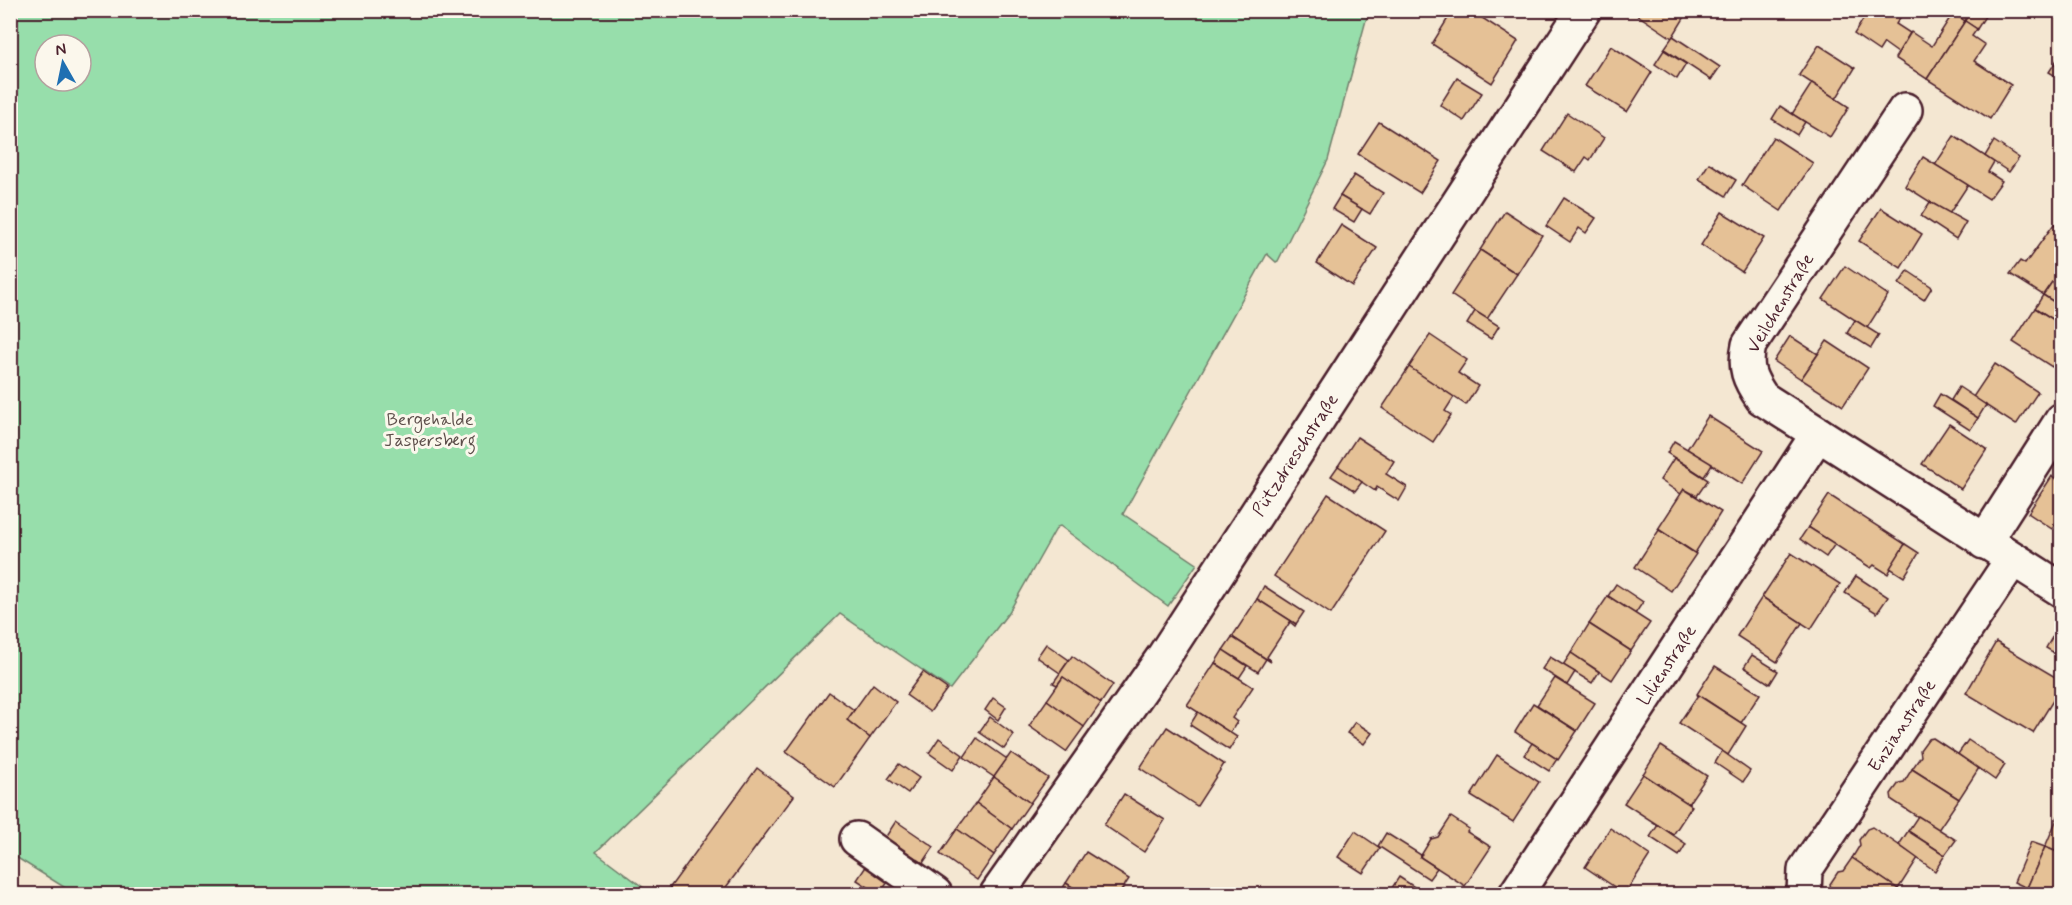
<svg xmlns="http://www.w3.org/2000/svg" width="2072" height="905" viewBox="0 0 2072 905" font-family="Mynerve,sans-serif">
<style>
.green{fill:#97deab;stroke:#707e6b;stroke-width:1.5;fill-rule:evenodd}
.building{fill:#e5c196;stroke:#4a1f2b;stroke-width:1.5}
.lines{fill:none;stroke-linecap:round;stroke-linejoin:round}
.minor-casing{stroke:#4a1f2b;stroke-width:38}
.minor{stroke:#fbf7ec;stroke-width:33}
.labels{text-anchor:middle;stroke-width:6;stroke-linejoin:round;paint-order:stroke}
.street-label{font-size:18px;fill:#4a1f2b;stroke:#fbf7ec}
.park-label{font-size:18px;fill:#5d4f4b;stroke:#fbf7ec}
</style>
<rect width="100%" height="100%" fill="#f4e7d2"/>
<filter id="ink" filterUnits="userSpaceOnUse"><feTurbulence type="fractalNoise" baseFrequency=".0167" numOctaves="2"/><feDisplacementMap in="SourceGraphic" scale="12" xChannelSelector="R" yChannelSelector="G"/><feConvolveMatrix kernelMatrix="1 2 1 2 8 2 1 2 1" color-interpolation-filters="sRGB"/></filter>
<g filter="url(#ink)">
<path class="green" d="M10,11L11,10L1371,11L1366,20L1328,160L1278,261L1276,262L1267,254L1123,514L1197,564L1168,606L1060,526L1057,527L1009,612L950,689L840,614L596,852L652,894H75L11,854ZM45,45H81V81H45Z"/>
<g class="building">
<path d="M1453,10H1470L1518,41L1492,83L1432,44Z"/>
<path d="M1634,10H1689L1672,38L1633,12Z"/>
<path d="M1869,10H1905L1896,24L1910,33L1898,53L1884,43L1879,51L1854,34Z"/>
<path d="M1955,10H1971L1965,21L1953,13Z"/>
<path d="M1971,10H1989L1977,29L1965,21Z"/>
<path d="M1953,13L1965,21L1927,79L1895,58L1911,32L1932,46Z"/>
<path d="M1965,21L1977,29L1972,36L1985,45L1974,61L2011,85L1990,119L1927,79Z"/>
<path d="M1673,36L1720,67L1711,80L1664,49Z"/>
<path d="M1819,45L1855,68L1836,99L1799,75Z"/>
<path d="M1611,46L1652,72L1627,112L1585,86Z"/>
<path d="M1664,50L1686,64L1677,79L1655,64Z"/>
<path d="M2062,52V80L2049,72Z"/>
<path d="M1457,78L1482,93L1464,121L1440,105Z"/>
<path d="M1812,83L1849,107L1830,137L1792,114Z"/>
<path d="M1780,106L1805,122L1797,135L1772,119Z"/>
<path d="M1567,113L1604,138L1590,160L1586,157L1576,172L1543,151Z"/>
<path d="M1379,122L1441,161L1420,193L1358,154Z"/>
<path d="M1954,136L1994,162L1988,172L2002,181L1989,199L1935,165Z"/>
<path d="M1773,137L1813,163L1781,211L1742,185Z"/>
<path d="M1994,141L2019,158L2009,172L1985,156Z"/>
<path d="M1923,157L1968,185L1949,214L1905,186Z"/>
<path d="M1709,163L1736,180L1726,196L1699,179Z"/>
<path d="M1354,175L1383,193L1370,214L1340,196Z"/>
<path d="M1340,196L1362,209L1354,222L1332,209Z"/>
<path d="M1564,198L1596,218L1586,233L1579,228L1570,242L1546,226Z"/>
<path d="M1930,202L1966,222L1956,239L1921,216Z"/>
<path d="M1881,208L1922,234L1901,268L1859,241Z"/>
<path d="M1505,211L1542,235L1517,274L1480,250Z"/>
<path d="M1722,212L1764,238L1742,272L1701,245Z"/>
<path d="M2054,224L2062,229V288L2052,282L2043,295L2010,274L2020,261L2025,264Z"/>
<path d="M1341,225L1377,248L1352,286L1317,263Z"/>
<path d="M1480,250L1517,274L1487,319L1451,295Z"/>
<path d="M1845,266L1888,295L1867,328L1823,299Z"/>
<path d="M1908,271L1932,287L1924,300L1899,284Z"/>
<path d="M2052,282L2062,288V307L2043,295Z"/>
<path d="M2043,295L2062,307V325L2035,308Z"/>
<path d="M2035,308L2062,325V352L2052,367L2013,342Z"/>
<path d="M1475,311L1499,326L1491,339L1467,324Z"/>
<path d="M1855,320L1879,335L1871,348L1847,333Z"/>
<path d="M1430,335L1467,360L1458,373L1478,386L1466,405L1409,367Z"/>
<path d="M1790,336L1818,354L1801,379L1774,361Z"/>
<path d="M1827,341L1868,368L1843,406L1801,379Z"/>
<path d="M1995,364L2038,392L2016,425L1973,397Z"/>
<path d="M1409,367L1454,397L1445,411L1451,415L1433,442L1382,408Z"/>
<path d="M1959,387L1986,405L1978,418L1951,400Z"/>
<path d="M1940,394L1978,418L1970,430L1933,406Z"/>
<path d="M1708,416L1763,451L1742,484L1687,449Z"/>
<path d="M1949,424L1987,449L1961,489L1922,464Z"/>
<path d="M1357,437L1394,461L1386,474L1407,487L1399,501L1377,487L1375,491L1338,466Z"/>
<path d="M1674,441L1712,464L1704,477L1667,453Z"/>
<path d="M1674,458L1708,480L1697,496L1684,489L1681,494L1660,480Z"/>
<path d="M1338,466L1362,482L1355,491L1331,476Z"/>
<path d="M2052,476L2062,483V514L2052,529L2028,513Z"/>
<path d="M1684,489L1721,512L1695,553L1658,529Z"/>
<path d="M1328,494L1385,531L1331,614L1274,576Z"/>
<path d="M1829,495L1905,544L1888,574L1874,565L1871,568L1808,527Z"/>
<path d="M1808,527L1835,544L1826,557L1800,539Z"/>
<path d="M1659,530L1696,554L1671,591L1635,567Z"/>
<path d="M1905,544L1919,553L1904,577L1890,568Z"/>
<path d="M1791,553L1840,584L1811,629L1762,597Z"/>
<path d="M1856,576L1888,597L1877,613L1845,593Z"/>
<path d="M1616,584L1643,602L1635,614L1608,596Z"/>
<path d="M1264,586L1304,612L1296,624L1257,599Z"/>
<path d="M1608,596L1650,623L1631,651L1589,624Z"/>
<path d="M1762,597L1802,623L1777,662L1737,636Z"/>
<path d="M1257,599L1296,624L1295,626L1290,622L1267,657L1271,662L1232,637Z"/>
<path d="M1589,624L1631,651L1612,680L1571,653Z"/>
<path d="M2058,627L2062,629L2061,657L2046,648Z"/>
<path d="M1232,637L1266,659L1258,672L1223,650Z"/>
<path d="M1996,642L2062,681V686L2033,733L1966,693Z"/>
<path d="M1046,644L1069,660L1060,673L1037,657Z"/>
<path d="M1223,650L1247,666L1239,678L1215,663Z"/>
<path d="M1571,653L1599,672L1592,683L1563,665Z"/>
<path d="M1752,655L1778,671L1770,684L1744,667Z"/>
<path d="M1072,656L1113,685L1101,703L1063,677L1057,685L1053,683Z"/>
<path d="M1550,657L1575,672L1567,685L1542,669Z"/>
<path d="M1215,663L1253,687L1232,718L1237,722L1230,733L1187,705Z"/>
<path d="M1715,666L1760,694L1741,723L1697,694Z"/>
<path d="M923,672L947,689L930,712L906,695Z"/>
<path d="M1063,677L1101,703L1084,727L1047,700Z"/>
<path d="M1555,678L1595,703L1577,731L1537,705Z"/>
<path d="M873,684L896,702L870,738L847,720Z"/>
<path d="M829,692L854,710L847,720L870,738L835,787L786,752Z"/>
<path d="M1698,695L1746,726L1728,755L1679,723Z"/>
<path d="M993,698L1006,707L998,720L985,710Z"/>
<path d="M1047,700L1084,727L1066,752L1029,726Z"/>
<path d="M1533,703L1577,731L1558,760L1515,732Z"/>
<path d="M1198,712L1237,737L1229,750L1190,725Z"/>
<path d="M990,717L1014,735L1004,749L979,732Z"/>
<path d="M1355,722L1372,733L1364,744L1347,733Z"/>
<path d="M1167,727L1224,764L1197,806L1140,768Z"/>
<path d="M939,738L963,755L953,770L929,753Z"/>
<path d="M977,738L1007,759L994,777L964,757Z"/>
<path d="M1933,738L1979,768L1959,799L1912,769L1921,756L1920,750L1928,739Z"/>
<path d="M1968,740L2005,765L1995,780L1958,754Z"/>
<path d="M1532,743L1557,759L1549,771L1524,755Z"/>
<path d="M1661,746L1707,776L1688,804L1643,774Z"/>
<path d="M1722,751L1750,771L1743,782L1715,763Z"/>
<path d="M1011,753L1048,778L1030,803L994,777Z"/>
<path d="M1497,755L1539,782L1513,822L1471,796Z"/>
<path d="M899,764L919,778L908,793L888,779Z"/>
<path d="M757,768L794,796L721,894H674L668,890Z"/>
<path d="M1912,769L1959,799L1938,830L1892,800L1891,794L1899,783L1904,782Z"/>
<path d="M1643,774L1692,806L1673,835L1624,803Z"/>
<path d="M994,777L1030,803L1012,829L976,803Z"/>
<path d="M1124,794L1165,820L1144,852L1104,825Z"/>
<path d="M976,803L1012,829L994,855L957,829Z"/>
<path d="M2062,807V854L2045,847Z"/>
<path d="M1918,816L1956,840L1945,855L1908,831Z"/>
<path d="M1451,817L1469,829L1467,832L1491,847L1465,886L1420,857L1431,839L1438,837Z"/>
<path d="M896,821L934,847L923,863L885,838Z"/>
<path d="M1658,825L1686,844L1679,856L1650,837Z"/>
<path d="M1872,827L1918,858L1898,889L1852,858L1860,845L1859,840L1867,829Z"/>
<path d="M1610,828L1650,855L1625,894L1585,867Z"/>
<path d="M957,829L994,855L977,880L940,854Z"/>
<path d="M1355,831L1380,848L1363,873L1338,857Z"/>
<path d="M1908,831L1945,855L1935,871L1899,845Z"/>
<path d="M1386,833L1421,855L1420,857L1437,868L1429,879L1378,846Z"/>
<path d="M2031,842L2045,847L2027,888L2014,882Z"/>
<path d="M2045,847L2062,854V894H2043L2027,888Z"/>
<path d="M1086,852L1129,879L1119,894H1083L1066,883Z"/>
<path d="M1852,858L1898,889L1894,894H1839L1831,889L1830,884L1838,872L1843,871Z"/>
<path d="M867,865L889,881L879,894L857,880Z"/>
<path d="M1399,877L1425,894H1388Z"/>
<path d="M1066,883L1083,894H1059Z"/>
</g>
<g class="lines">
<defs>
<g id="minor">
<path d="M1905,110L1749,345C1744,368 1749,379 1762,398L2062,590"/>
<path d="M1984,542L2062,420"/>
<path d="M857,839L935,894"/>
<path id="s1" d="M997,894L1162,659L1584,10"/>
<path id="s2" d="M1516,894L1818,434"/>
<path id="s3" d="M1804,894L1805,870L2012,560"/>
</g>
</defs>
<use href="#minor" class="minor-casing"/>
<use href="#minor" class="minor"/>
</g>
</g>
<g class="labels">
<g class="street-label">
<text transform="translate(1780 303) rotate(-59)" y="6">Veilchenstraße</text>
<text dy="6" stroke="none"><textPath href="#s1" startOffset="531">Pützdrieschstraße</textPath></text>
<text dy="6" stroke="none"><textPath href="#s2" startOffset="274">Lilienstraße</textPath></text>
<text dy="6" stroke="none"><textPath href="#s3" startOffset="198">Enzianstraße</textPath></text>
</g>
<g class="park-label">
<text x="430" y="425">Bergehalde<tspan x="430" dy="21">Jaspersberg</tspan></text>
</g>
</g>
<rect width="2072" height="905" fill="none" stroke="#fbf7ec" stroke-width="36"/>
<rect x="18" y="18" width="2036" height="869" fill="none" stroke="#4a1f2b" stroke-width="2" filter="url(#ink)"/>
<g transform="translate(63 63) rotate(351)"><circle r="28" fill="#fbf7ec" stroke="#b4a19f" stroke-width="1.5"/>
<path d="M0-4.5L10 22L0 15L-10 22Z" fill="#1f6fb2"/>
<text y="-9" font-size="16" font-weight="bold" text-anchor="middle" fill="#4a1f2b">N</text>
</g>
</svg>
